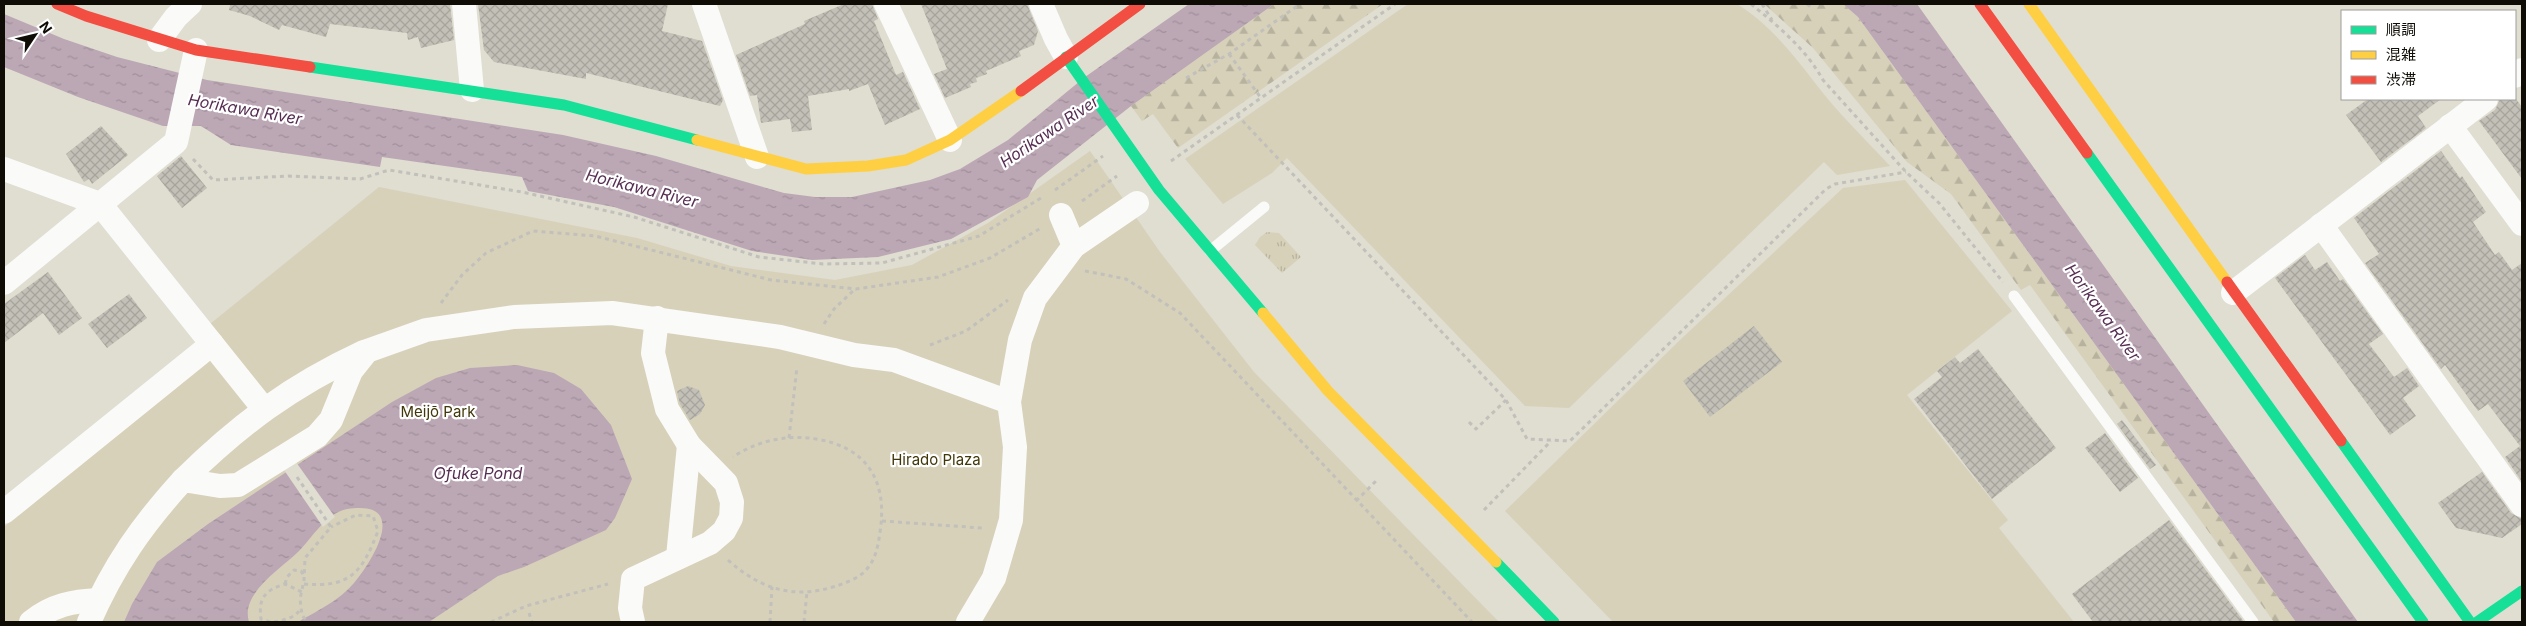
<svg xmlns="http://www.w3.org/2000/svg" width="2526" height="626" viewBox="0 0 2526 626" font-family="Inter,'Noto Sans JP',sans-serif">
<style>
.grass{fill:url(#grass-tufts)}
.forest{fill:url(#forest-firs)}
.park{fill:#d7d1ba}
.water{fill:url(#water-ripples)}
.pier{fill:#e0ddd1}
.building{fill:url(#building-cross-hatch)}
.lines{fill:none;stroke-linecap:round;stroke-linejoin:round}
.path{stroke:#c1c0bb;stroke-width:3;stroke-dasharray:4 4;stroke-linecap:butt}
.lane{stroke:#fafaf8;stroke-width:11}
.street{stroke:#fafaf8;stroke-width:24}
.fast{stroke:#16e098;stroke-width:11}
.slow{stroke:#ffcf43;stroke-width:11}
.jam{stroke:#f24e42;stroke-width:11}
.labels{text-anchor:middle;stroke-width:4.5;stroke-linejoin:round;paint-order:stroke}
.park-label{font-size:15px;fill:#413809;stroke:#fff}
.water-label{font-size:16px;font-style:italic;fill:#562e52;stroke:#fff}
</style>
<defs>
<pattern id="grass-tufts" width="24" height="20" patternUnits="userSpaceOnUse" patternTransform="scale(1.25)"><rect width="24" height="20" fill="#d7d1ba"/><path d="M3 7l-1-3M5 7V3M7 7l1-3M15 17l-1-3M17 17v-4M19 17l1-3" fill="none" stroke="#b7b29e"/></pattern>
<pattern id="forest-firs" width="22" height="20" patternUnits="userSpaceOnUse" patternTransform="scale(1.25)"><rect width="22" height="20" fill="#d7d1ba"/><path d="M5 1l3.5 6h-7zM16 11l3.5 6h-7z" fill="#b7b29e"/></pattern>
<pattern id="water-ripples" width="26" height="14" patternUnits="userSpaceOnUse" patternTransform="scale(1.25)"><rect width="26" height="14" fill="#bca7b5"/><path d="M2 4q2-2 4 0t4 0M15 11q2-2 4 0t4 0" fill="none" stroke="#a08f9a"/></pattern>
<pattern id="building-cross-hatch" width="8" height="8" patternUnits="userSpaceOnUse" patternTransform="scale(1.25)"><rect width="8" height="8" fill="#c2c0b7"/><path d="M0 0l8 8M0 8l8-8" fill="none" stroke="#a6a49c"/></pattern>
</defs>
<rect width="100%" height="100%" fill="#e0ddd1"/>
<path class="grass" d="M1267,232L1279,233L1301,257L1282,273L1255,245L1260,237Z"/>
<g class="forest">
<path d="M1274,4H1383L1178,148L1153,114L1142,121L1131,106Z"/>
<path d="M1764,4H1843L1858,17L2296,622H2274L2030,285L2021,290L1951,194L1907,162L1813,48Z"/>
</g>
<g class="park">
<path d="M1408,4H1737C1769,24 1792,53 1815,83C1837,112 1865,139 1890,166L1837,175L1824,162L1569,408L1525,406L1287,158L1272,173L1223,204L1185,159Z"/>
<path d="M1090,151L1160,252L1254,372L1499,622H4V527L225,342L210,324L379,187L637,238L731,266L835,280L912,265L988,223Z"/>
<path d="M1905,180L2012,311L1907,395L2008,520L1999,528L2074,622H1613L1505,511L1680,340L1843,188Z"/>
</g>
<g class="water">
<path d="M1189,4H1274L1131,106L1037,180L1028,197L951,239L878,257L812,260L752,251L614,207L528,191L522,177L382,157L380,167L231,145L201,126H163L78,97L4,67V14L64,39L117,57L207,80L563,135L656,156L784,193L815,197H852L930,180L960,169L1008,140L1085,77Z"/>
<path d="M1843,4H1917L2358,622H2296L1858,17Z"/>
<path d="M517,365L554,373L581,389L611,425L632,479L615,518L606,530L524,567L498,576L429,622H298C317,611 340,600 354,583C374,559 410,499 347,509C326,513 313,537 299,551C282,568 240,593 249,622H124L132,604L157,562L208,524L392,402L436,378L470,368Z"/>
</g>
<path class="pier" d="M296,462L335,517L323,527L284,470Z"/>
<g class="building">
<path d="M227,4H450L454,40L421,48L418,37L408,40L407,33L330,24L326,37L282,25L279,30L250,16L229,10L230,5Z"/>
<path d="M478,4H668L662,31L702,41L723,100L720,106L586,73V79L494,62L484,50Z"/>
<path d="M844,4H872L878,19L874,21L896,75L903,72L920,109L885,125L868,84L849,91V89L808,96L812,130L792,132L790,119L761,123L757,95L750,96L736,55L805,24L804,21Z"/>
<path d="M921,4H1027L1038,31L1034,45L1019,51L1021,56L986,71L987,74L976,78L977,82L970,84L971,87L945,98L934,74L947,69Z"/>
<path d="M2368,99H2441L2418,116L2426,128L2381,162L2346,115Z"/>
<path d="M2500,99H2516L2522,107V179L2479,121L2495,110Z"/>
<path d="M101,126L128,155L92,184L89,179L84,182L66,154Z"/>
<path d="M2441,151L2460,178L2462,176L2486,212L2473,222L2495,255L2499,252L2512,270L2522,263V482L2505,457L2520,446L2488,404L2478,411L2445,365L2441,369L2365,263L2379,254L2354,218Z"/>
<path d="M181,156L207,188L182,208L157,176Z"/>
<path d="M2305,255L2315,270L2327,262L2340,281L2343,279L2383,334L2369,344L2394,377L2407,368L2419,386L2403,398L2416,416L2390,435L2275,278Z"/>
<path d="M48,272L82,318L59,335L43,313L4,343V304Z"/>
<path d="M129,294L147,318L107,348L88,324Z"/>
<path d="M1754,326L1782,362L1710,417L1683,381Z"/>
<path d="M1978,349L2056,448L1992,499L1914,399L1942,377L1937,371L1955,357L1960,363Z"/>
<path d="M688,386L699,390L705,405L700,414L690,420L680,404L677,391Z"/>
<path d="M2122,420L2156,465L2150,469L2117,424Z"/>
<path d="M2105,433L2138,478L2120,492L2085,448Z"/>
<path d="M2482,472L2511,513L2522,519V524L2502,538L2456,528L2438,503Z"/>
<path d="M2169,520L2244,622H2093L2072,594Z"/>
</g>
<g class="lines">
<g class="path">
<path d="M1751,4C1778,26 1806,49 1823,80L1906,172L1939,203L2003,282"/>
<path d="M1762,4L1772,20"/>
<path d="M1807,4L1813,9"/>
<path d="M1229,54L1261,98"/>
<path d="M1186,78L1229,54L1300,4"/>
<path d="M1237,115L1506,400L1527,439L1570,441L1826,189L1835,184L1906,172"/>
<path d="M193,159L213,180L288,176L360,179L389,170L522,192L634,217L759,257L823,264L882,263L979,236L1041,198"/>
<path d="M1171,161L1395,4"/>
<path d="M1055,190L1103,156"/>
<path d="M1082,201L1117,176"/>
<path d="M1085,271L1126,279L1180,313L1472,622"/>
<path d="M441,303L462,275L486,253L533,231L595,236L771,280L856,289L938,277L990,258L1041,228"/>
<path d="M824,324L834,309L855,289"/>
<path d="M930,345L966,331L1008,300"/>
<path d="M1469,422L1476,429L1506,400"/>
<path d="M789,438L797,367"/>
<path d="M297,477L331,527L305,558L304,580L300,599L302,615L307,622"/>
<path d="M1356,501L1376,481"/>
<path d="M1484,510L1551,441"/>
<path d="M882,521L982,528"/>
<path d="M728,560C760,589 794,600 836,586C846,583 859,578 866,570C876,559 878,546 880,532C888,481 867,447 816,439C788,434 756,441 733,457"/>
<path d="M285,584L287,577L294,570L301,571L304,576"/>
<path d="M304,584C351,588 362,572 378,531L373,516L356,515L331,527"/>
<path d="M529,613L532,622"/>
<path d="M270,622L261,619C258,598 265,590 285,584L302,592"/>
<path d="M274,622C284,620 296,618 301,608"/>
<path d="M491,622L526,606L608,584"/>
<path d="M770,622L772,587"/>
<path d="M804,622L807,592"/>
</g>
<g class="lane">
<path d="M1210,251L1264,207"/>
<path d="M2014,296L2253,622"/>
</g>
<g class="street">
<path d="M464,4L472,90"/>
<path d="M704,4L757,157"/>
<path d="M886,4L950,140"/>
<path d="M1041,4L1056,39L1066,57"/>
<path d="M159,40L176,17L190,4"/>
<path d="M2515,76L2522,70"/>
<path d="M2450,126L2522,224"/>
<path d="M4,169L100,204L212,344L4,512"/>
<path d="M1061,215L1074,246"/>
<path d="M2321,225L2522,505"/>
<path d="M4,283L176,142L196,50"/>
<path d="M2233,293L2486,99"/>
<path d="M212,344L264,409"/>
<path d="M183,480C240,424 291,386 364,352"/>
<path d="M678,557L689,445"/>
<path d="M31,622C52,605 73,601 99,600"/>
<path d="M89,622C114,565 142,525 183,480L220,486L238,485L317,436L331,420L351,371L367,351L426,330L514,317L612,313L780,337L854,355L894,360L1009,402"/>
<path d="M633,622L630,608L633,579L710,543L724,531L731,518L732,502L726,483L689,445L667,409L653,353L657,318"/>
<path d="M968,622L994,578L1011,520L1015,447L1009,402L1020,340L1035,298L1074,246L1137,203"/>
</g>
<g class="fast">
<path d="M1066,57L1159,190L1263,313"/>
<path d="M310,67L564,105L697,140"/>
<path d="M2087,153L2423,622"/>
<path d="M2341,441L2470,622"/>
<path d="M1496,562L1554,622"/>
<path d="M2477,622L2522,591"/>
</g>
<g class="slow">
<path d="M2029,4L2227,282"/>
<path d="M697,140L806,169L868,166L906,160L950,140L1021,91"/>
<path d="M1263,313L1328,391L1496,562"/>
</g>
<g class="jam">
<path d="M57,4L86,16L196,50L310,67"/>
<path d="M1980,4L2087,153"/>
<path d="M1021,91L1140,4"/>
<path d="M2227,282L2341,441"/>
</g>
</g>
<g class="labels">
<g class="park-label">
<text x="438" y="417">Meijō Park</text>
<text x="936" y="465">Hirado Plaza</text>
</g>
<g class="water-label">
<text transform="translate(245 109) rotate(10)" y="6">Horikawa River</text>
<text transform="translate(1049 131) rotate(-34)" y="6">Horikawa River</text>
<text transform="translate(642 188) rotate(14)" y="6">Horikawa River</text>
<text transform="translate(2103 312) rotate(54)" y="6">Horikawa River</text>
<text x="478" y="479">Ofuke Pond</text>
</g>
</g>
<rect width="2526" height="626" fill="none" stroke="#0e0c05" stroke-width="10"/>
<rect x="2341" y="10" width="175" height="90" fill="#ffffff" stroke="#9f9e9b"/>
<rect x="2351" y="26" width="25" height="8" fill="#16e098" stroke="#9f9e9b"/>
<text x="2386" y="35" font-size="15" fill="#0e0c05">順調</text>
<rect x="2351" y="51" width="25" height="8" fill="#ffcf43" stroke="#9f9e9b"/>
<text x="2386" y="60" font-size="15" fill="#0e0c05">混雑</text>
<rect x="2351" y="76" width="25" height="8" fill="#f24e42" stroke="#9f9e9b"/>
<text x="2386" y="85" font-size="15" fill="#0e0c05">渋滞</text>
<g transform="translate(35 35) rotate(55)" stroke="#ffffff" stroke-width="4" paint-order="stroke">
<path d="M0-4L9 19L0 12L-9 19Z" fill="#0e0c05"/>
<text y="-8" font-size="14" font-weight="bold" text-anchor="middle" fill="#0e0c05">N</text>
</g>
</svg>
